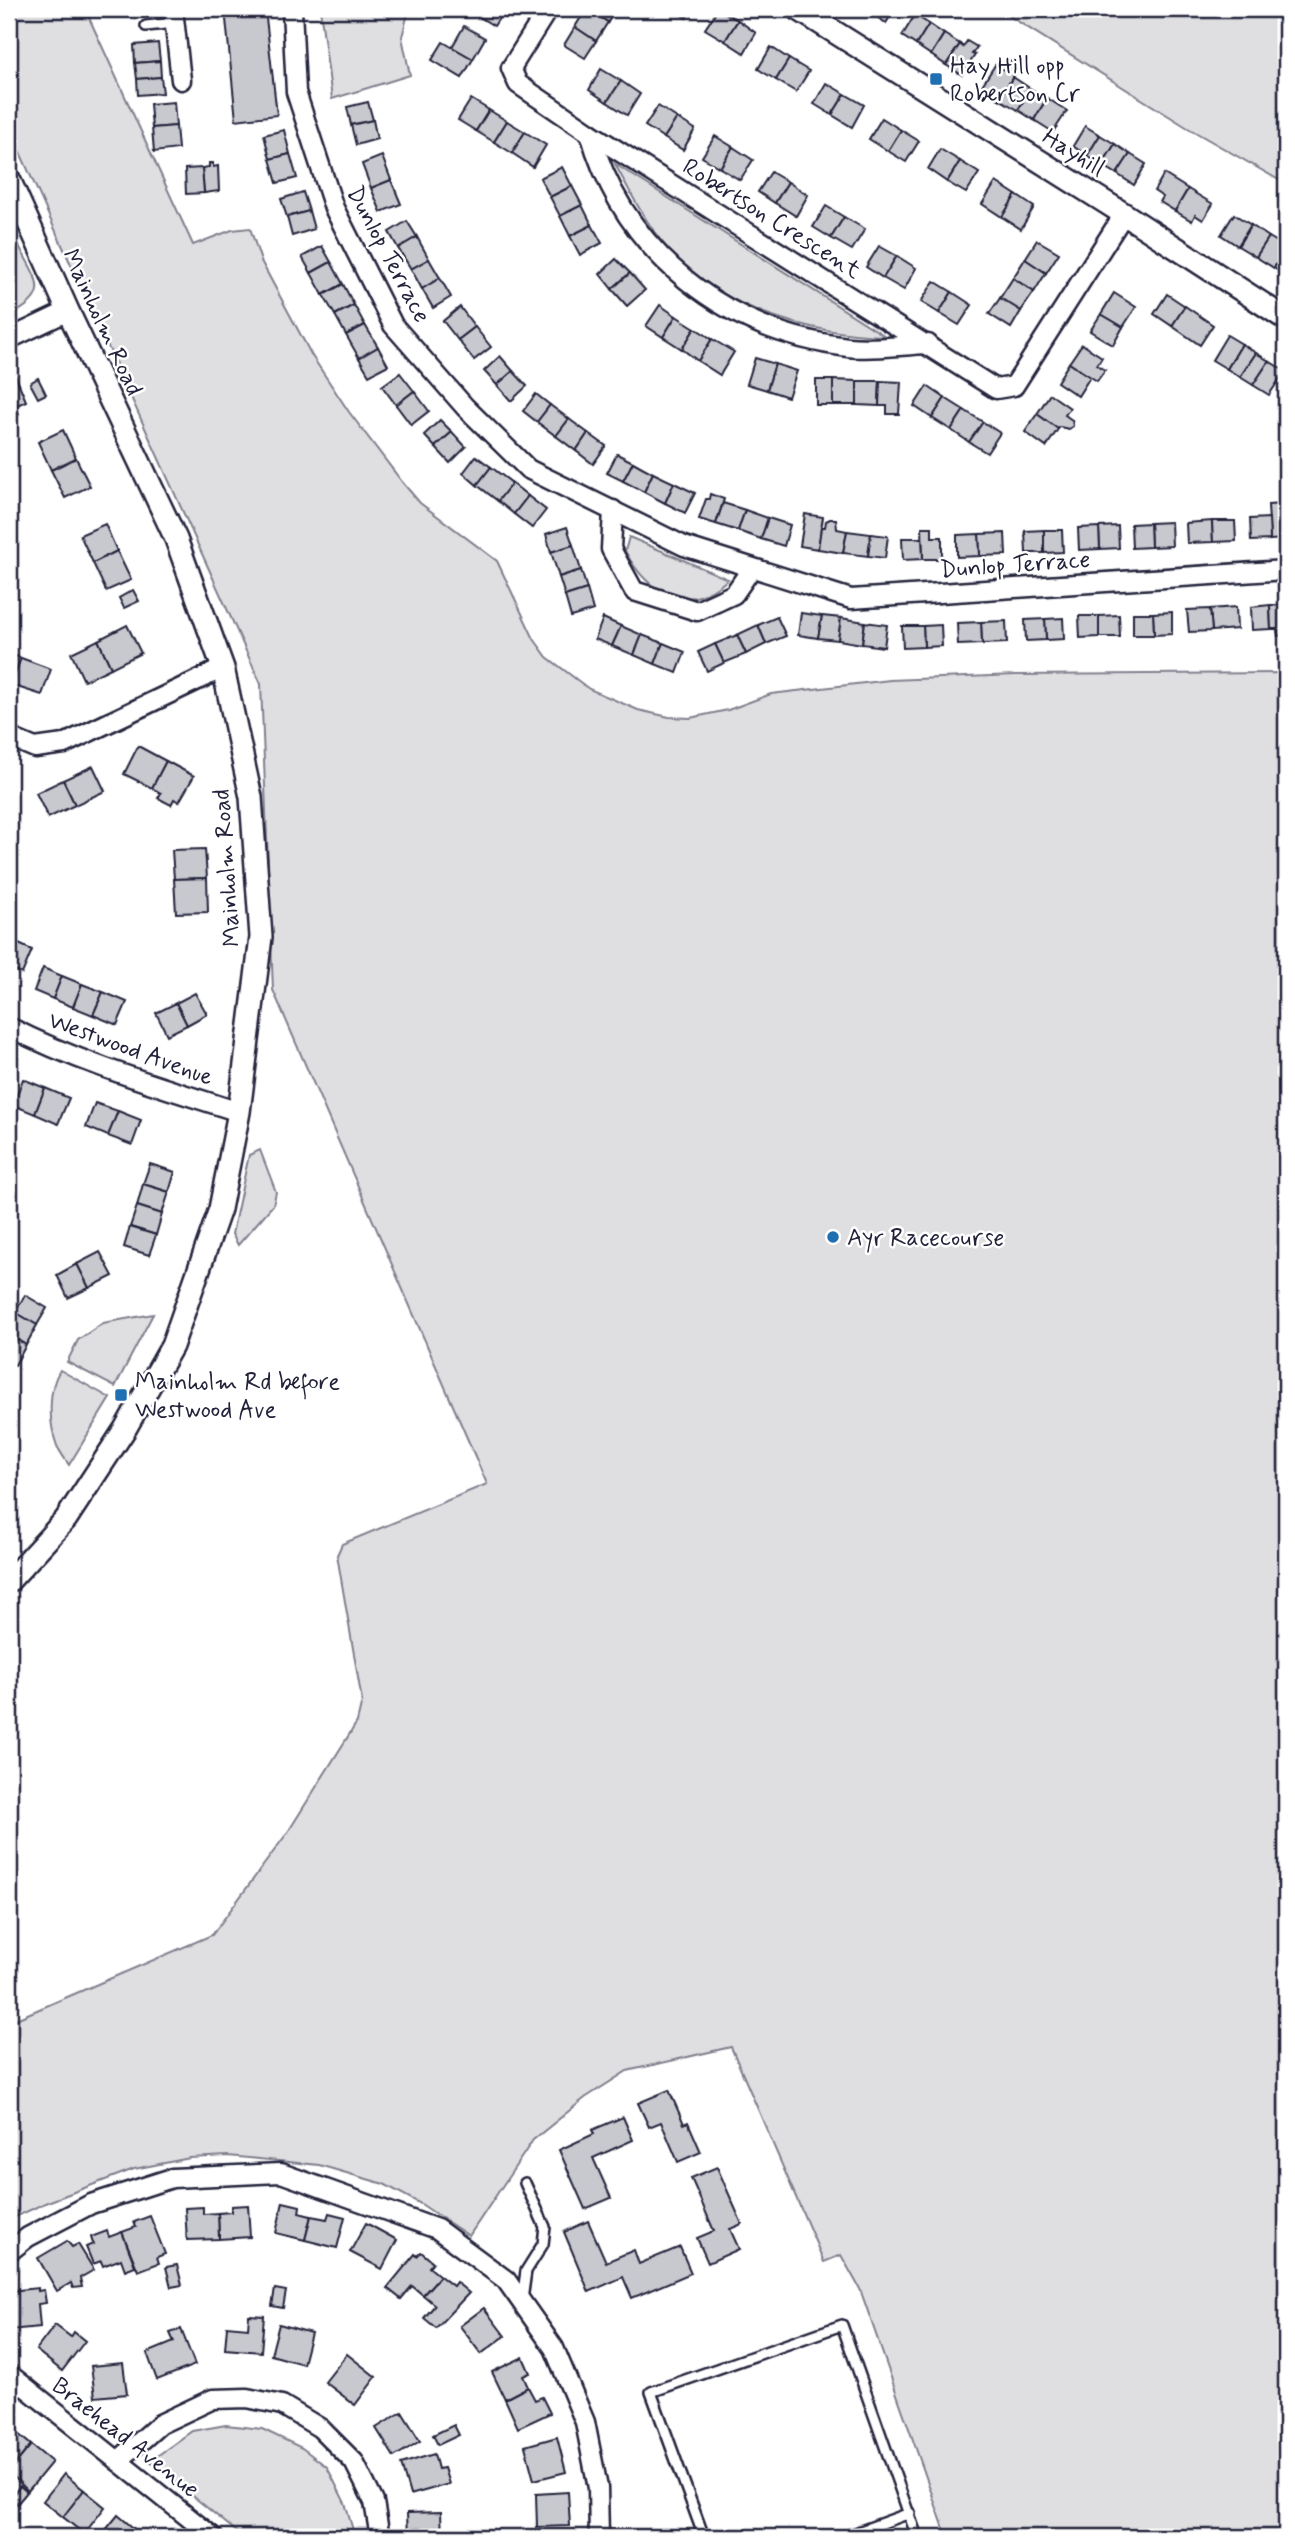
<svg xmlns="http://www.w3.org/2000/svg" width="1295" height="2546" viewBox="0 0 1295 2546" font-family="Mynerve,sans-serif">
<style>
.green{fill:#dfdfe2;stroke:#80808e;stroke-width:2}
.building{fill:#c8c8cf;stroke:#22223b;stroke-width:2}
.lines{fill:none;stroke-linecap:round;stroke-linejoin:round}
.service-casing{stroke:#22223b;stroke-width:14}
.minor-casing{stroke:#22223b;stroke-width:23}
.tertiary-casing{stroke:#22223b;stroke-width:26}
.service{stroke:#fff;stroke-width:9}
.minor{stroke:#fff;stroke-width:18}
.tertiary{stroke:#fff;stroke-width:21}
.poi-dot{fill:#1f6fb2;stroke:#fff;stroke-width:2.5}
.labels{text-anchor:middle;stroke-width:5;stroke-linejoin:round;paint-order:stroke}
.poi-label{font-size:24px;fill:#22223b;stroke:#fff;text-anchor:start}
.street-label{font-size:24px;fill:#22223b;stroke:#fff}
</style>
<rect width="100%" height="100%" fill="#fff"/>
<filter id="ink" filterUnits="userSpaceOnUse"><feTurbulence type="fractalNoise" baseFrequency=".0143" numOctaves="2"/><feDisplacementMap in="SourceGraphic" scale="14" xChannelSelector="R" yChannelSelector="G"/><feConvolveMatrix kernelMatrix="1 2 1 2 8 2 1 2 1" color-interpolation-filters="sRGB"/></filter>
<g filter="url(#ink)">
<g class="green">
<path d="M9,9H85L193,245L232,230L250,228L261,261L312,356L349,412L403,483L420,503L497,561L534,639L547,657L589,689L638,710L669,717L690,718L728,710L771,694L890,680L1016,675L1286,673V2537H947L860,2289L841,2255L824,2262L731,2047L627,2071L585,2098L533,2140L469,2236L421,2204L384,2184L319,2165L228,2156L190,2158L134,2169L45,2203L9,2220V2022L212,1935L288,1832L357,1722L362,1701L337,1555L342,1544L487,1484L273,990L261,684L9,128Z"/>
<path d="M320,9H409L402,37L410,75L332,99Z"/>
<path d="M998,9H1286V184L1188,128Z"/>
<path d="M615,164L885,336C810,334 721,309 669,251C647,225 631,194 615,164Z"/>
<path d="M18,244C36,279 54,295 9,316V269Z"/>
<path d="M629,537L728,579C687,616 648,594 625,551Z"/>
<path d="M260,1150L276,1192L273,1205L238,1245L232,1234L249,1155Z"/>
<path d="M153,1314L115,1387L67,1362L78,1340L103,1323Z"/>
<path d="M60,1370L110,1398L69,1465C65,1459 60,1452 57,1446C49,1424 47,1390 60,1370Z"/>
<path d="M226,2425L262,2429L302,2448L327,2467L345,2503L355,2537H243L150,2461L192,2431Z"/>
</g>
<g class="building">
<path d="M225,9H265L277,115L236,120Z"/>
<path d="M476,9H505L494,26L473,13Z"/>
<path d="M586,9L608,22L596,41L575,27Z"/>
<path d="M587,9H616L608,22Z"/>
<path d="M672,9H692L686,18Z"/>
<path d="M718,9L738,20L725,41L705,29Z"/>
<path d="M865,9H895L886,23Z"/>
<path d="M915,15L929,24L916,45L902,36Z"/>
<path d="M738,20L756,33L744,53L725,41Z"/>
<path d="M929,24L944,34L931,55L916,45Z"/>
<path d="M464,26L485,38L473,59L452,47Z"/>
<path d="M575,27L596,41L585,58L564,45Z"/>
<path d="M944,34L960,44L946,65L931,55Z"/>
<path d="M967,41L977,47L972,54L975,55L962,75L946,65L960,44L963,47Z"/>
<path d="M443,42L473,59L462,78L432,60Z"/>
<path d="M158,43L160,61L135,63L134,45Z"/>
<path d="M771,47L789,59L776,80L758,69Z"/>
<path d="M789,59L809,71L796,92L776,80Z"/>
<path d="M160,61L161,77L137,79L135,63Z"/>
<path d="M1010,61L1019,67L999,99L981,87L995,65L1004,70Z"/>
<path d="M601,69L621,81L607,102L589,90Z"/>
<path d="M161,77L163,93L138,95L137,79Z"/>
<path d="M1013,77L1031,89L1018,110L999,99Z"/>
<path d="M621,81L640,94L627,115L607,102Z"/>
<path d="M826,83L845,94L832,115L814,104Z"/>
<path d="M1031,89L1047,98L1034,120L1018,110Z"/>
<path d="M845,94L864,105L852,127L832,115Z"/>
<path d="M1047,98L1067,111L1053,132L1034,120Z"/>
<path d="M471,99L489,110L476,131L458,120Z"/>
<path d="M174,102L176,126L152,128L150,104Z"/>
<path d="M368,102L373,120L351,125L347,107Z"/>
<path d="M658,106L677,118L664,138L645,126Z"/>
<path d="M489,110L507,121L494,142L476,131Z"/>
<path d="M677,118L695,129L683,150L664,138Z"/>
<path d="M882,118L901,130L888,151L869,139Z"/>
<path d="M373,120L377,139L356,145L351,125Z"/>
<path d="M507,121L525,132L512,153L494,142Z"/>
<path d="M176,126L178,149L154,152L152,128Z"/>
<path d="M1085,126L1100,135L1087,156L1073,146Z"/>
<path d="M284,130L290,154L270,159L264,135Z"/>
<path d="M901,130L919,141L906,162L888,151Z"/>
<path d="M525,132L546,145L533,167L512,153Z"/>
<path d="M1100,135L1115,144L1102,165L1087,156Z"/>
<path d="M715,136L733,147L720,168L702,157Z"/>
<path d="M1115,144L1130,154L1117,174L1102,165Z"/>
<path d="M733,147L753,160L740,180L720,168Z"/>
<path d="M940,149L960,161L947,182L928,169Z"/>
<path d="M290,154L297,178L277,183L270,159Z"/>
<path d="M1130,154L1146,164L1134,185L1117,174Z"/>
<path d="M382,156L391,180L371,188L362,164Z"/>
<path d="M960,161L979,173L966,193L947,182Z"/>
<path d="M209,163H213V167L218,166L219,191L204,193L202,168L209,167Z"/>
<path d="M562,167L572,186L550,197L540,178Z"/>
<path d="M202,168L204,193L186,194L185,169Z"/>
<path d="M771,172L788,182L775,203L758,192Z"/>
<path d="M1164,174L1188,189L1175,211L1160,202L1163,197L1154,191Z"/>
<path d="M391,180L401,204L381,212L371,188Z"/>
<path d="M788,182L808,195L796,216L775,203Z"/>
<path d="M996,182L1016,195L1002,217L982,204Z"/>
<path d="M572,186L582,205L560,216L550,197Z"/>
<path d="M1188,189L1213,204L1203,220L1195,215L1192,221L1175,211Z"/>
<path d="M303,192L309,211L287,217L281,199Z"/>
<path d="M1016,195L1034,207L1021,229L1002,217Z"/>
<path d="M582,205L592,225L570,236L560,216Z"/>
<path d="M826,206L844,217L831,238L813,227Z"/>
<path d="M309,211L314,229L292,236L287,217Z"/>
<path d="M1234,214L1251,225L1238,246L1221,235Z"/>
<path d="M844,217L865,229L852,250L831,238Z"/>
<path d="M407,221L417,237L398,248L389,232Z"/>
<path d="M592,225L602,243L580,255L570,236Z"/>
<path d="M1251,225L1269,237L1256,257L1238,246Z"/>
<path d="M417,237L429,259L411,269L398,248Z"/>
<path d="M1269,237L1286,247L1274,268L1256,257Z"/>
<path d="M1037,240L1059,253L1046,273L1025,259Z"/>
<path d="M322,246L331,262L311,273L302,257Z"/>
<path d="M879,246L897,256L883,278L866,267Z"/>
<path d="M1286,249V276L1274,268Z"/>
<path d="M897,256L916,268L904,290L883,278Z"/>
<path d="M429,259L440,278L422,289L411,269Z"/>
<path d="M616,259L630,273L612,289L600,274Z"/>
<path d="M1025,259L1046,273L1034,292L1013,278Z"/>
<path d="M331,262L343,284L323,295L311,273Z"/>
<path d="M630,273L645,290L627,306L612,289Z"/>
<path d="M440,278L451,297L433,308L422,289Z"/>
<path d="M1013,278L1034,292L1021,311L1000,298Z"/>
<path d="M934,281L952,292L939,313L921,302Z"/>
<path d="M343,284L354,305L335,315L323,295Z"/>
<path d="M952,292L972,305L959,325L939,313Z"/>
<path d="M1114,293L1136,307L1123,327L1101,314Z"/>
<path d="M1167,294L1185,306L1172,326L1154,314Z"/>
<path d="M1000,298L1021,311L1011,328L989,314Z"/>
<path d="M354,305L365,325L346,335L335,315Z"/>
<path d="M660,305L676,316L663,337L646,326Z"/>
<path d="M1185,306L1213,325L1200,345L1172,326Z"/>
<path d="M460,307L475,327L458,340L443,321Z"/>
<path d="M1101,314L1123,327L1113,345L1090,331Z"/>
<path d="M676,316L695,328L682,349L663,337Z"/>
<path d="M365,325L378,347L359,358L346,335Z"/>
<path d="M475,327L491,347L474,360L458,340Z"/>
<path d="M695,328L712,339L698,361L682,349Z"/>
<path d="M1227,335L1242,344L1227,369L1212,360Z"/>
<path d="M712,339L734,352L720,375L698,361Z"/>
<path d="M1082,344L1102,357L1097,365L1105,370L1097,381L1069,363Z"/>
<path d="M1242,344L1256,353L1240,377L1227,369Z"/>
<path d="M378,347L388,365L369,375L359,358Z"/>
<path d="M1256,353L1269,361L1253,385L1240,377Z"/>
<path d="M500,356L513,371L497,385L484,371Z"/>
<path d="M755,358L775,364L767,390L747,384Z"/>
<path d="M1269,361L1285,371L1269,395L1253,385Z"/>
<path d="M1069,363L1090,377L1078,396L1057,382Z"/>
<path d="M775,364L797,371L788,397L767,390Z"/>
<path d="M513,371L527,386L511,401L497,385Z"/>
<path d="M14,372L26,401L15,406L19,414L10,418L9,375Z"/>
<path d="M400,373L414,391L396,405L382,386Z"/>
<path d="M38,378L46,394L38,398L30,383Z"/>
<rect x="816" y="380" width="17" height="25"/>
<path d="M833,380L857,381V405H833Z"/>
<path d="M857,381H880L879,406L857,405Z"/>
<path d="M880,381L901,382L899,414H887V406H879Z"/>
<path d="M927,386L945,398L932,418L914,406Z"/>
<path d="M414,391L429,411L411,425L396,405Z"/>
<path d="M536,394L550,405L537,422L523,411Z"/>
<path d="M1050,394L1070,408L1065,415L1072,420L1073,426L1069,429L1060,427L1058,429L1037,414Z"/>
<path d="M945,398L964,410L951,430L932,418Z"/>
<path d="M550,405L569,419L556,436L537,422Z"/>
<path d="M964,410L983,422L969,442L951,430Z"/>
<path d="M1037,414L1058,429L1046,447L1025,432Z"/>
<path d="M569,419L588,433L576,451L556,436Z"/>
<path d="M440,420L452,432L435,447L424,435Z"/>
<path d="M983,422L1000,433L987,453L969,442Z"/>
<path d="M63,430L76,458L51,470L38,442Z"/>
<path d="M452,432L466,447L450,463L435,447Z"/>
<path d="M588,433L606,446L593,464L576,451Z"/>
<path d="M617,454L633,462L623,481L607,473Z"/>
<path d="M476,456L491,467L477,485L463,473Z"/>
<path d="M76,458L90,486L65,498L51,470Z"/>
<path d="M633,462L653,473L644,492L623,481Z"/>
<path d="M491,467L512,483L498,501L477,485Z"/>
<path d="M653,473L674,483L665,503L644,492Z"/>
<path d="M512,483L528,496L514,514L498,501Z"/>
<path d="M674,483L695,493L685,513L665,503Z"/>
<path d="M710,494L724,499L716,524L699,519L706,499H709Z"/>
<path d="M528,496L546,510L532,528L514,514Z"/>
<path d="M723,503L745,510L738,531L716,524Z"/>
<path d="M1282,504V517H1286V539L1270,540L1268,505Z"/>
<path d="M745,510L768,518L761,539L738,531Z"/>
<path d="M805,514L823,517L818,549L800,546Z"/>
<path d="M768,518L790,525L784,546L761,539Z"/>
<path d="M1269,518L1270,540L1251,541L1250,519Z"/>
<path d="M830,519H836L837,529L847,531L843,553L818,549L821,527H825L826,521Z"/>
<path d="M1212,521L1213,542L1187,543L1186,523Z"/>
<path d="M1212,521H1235L1236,541L1213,542Z"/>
<path d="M1171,522L1172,546L1151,547L1150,523Z"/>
<path d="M1150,523L1151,547L1132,548L1131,524Z"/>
<path d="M105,524L117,551L93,563L80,535Z"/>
<path d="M1118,526L1119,548L1100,549L1099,527Z"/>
<path d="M567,527L573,545L551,552L546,534Z"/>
<path d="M922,527H932V537H942V559H923Z"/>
<path d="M1099,527L1100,549L1079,550L1078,528Z"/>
<path d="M1044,530V553H1026L1025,531Z"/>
<path d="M1044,530H1062L1063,552L1044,553Z"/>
<path d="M847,531L871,534L868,556L843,553Z"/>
<path d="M1005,533L1006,555L980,556L979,534Z"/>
<path d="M871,534L888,536L885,558L868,556Z"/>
<path d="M979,534L980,556L957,557V535Z"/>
<path d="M902,538H922L923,559L903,560Z"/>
<path d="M573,545L581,570L559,577L551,552Z"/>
<path d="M117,551L131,580L106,591L93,563Z"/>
<path d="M581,570L587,589L565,596L559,577Z"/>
<path d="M587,589L593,610L571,617L565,596Z"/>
<path d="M133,590L139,601L124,608L119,598Z"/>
<path d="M1270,605L1271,629L1252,630L1251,607Z"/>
<path d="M1270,605H1286V635L1278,636L1277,629H1271Z"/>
<path d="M1236,607L1237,629L1212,631L1210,609Z"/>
<path d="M1210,609L1212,631L1189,632L1187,610Z"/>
<path d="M1172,612V634L1154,635L1153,613Z"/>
<path d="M801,613L822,616L818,638L798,635Z"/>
<path d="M1133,613H1153L1154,635H1133Z"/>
<path d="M1119,615L1120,637H1099V616Z"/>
<path d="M822,616L841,618L838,640L818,638Z"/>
<path d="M1079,616H1099V637L1080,638Z"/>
<path d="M777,617L786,636L766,644L758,625Z"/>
<path d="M603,618L621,626L612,646L595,639Z"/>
<path d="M841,618L865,622L862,644L838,640Z"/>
<path d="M1063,618L1064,639L1046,640L1045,619Z"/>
<path d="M1045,619L1046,640L1026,641L1025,620Z"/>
<path d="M1006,621L1007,643L982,644L981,622Z"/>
<path d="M865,622L887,625L884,647L862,644Z"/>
<path d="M981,622L982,644L958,645L957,623Z"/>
<path d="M127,625L141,653L111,668L98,640Z"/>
<path d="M758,625L766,644L746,654L737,635Z"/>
<path d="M941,625L942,646L924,647L923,626Z"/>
<path d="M621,626L642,635L634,655L612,646Z"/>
<path d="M902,626H923L924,647L903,648Z"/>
<path d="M642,635L663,643L655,664L634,655Z"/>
<path d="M737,635L746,654L724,663L715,644Z"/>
<path d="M98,640L111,668L84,681L71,653Z"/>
<path d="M663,643L685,652L677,673L655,664Z"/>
<path d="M715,644L724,663L707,671L698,652Z"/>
<path d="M9,653L21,658L11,685L9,684Z"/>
<path d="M21,658L51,669L42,695L11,685Z"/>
<path d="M138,746L166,761L152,788L124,774Z"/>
<path d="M166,761L194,776L179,802L174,799L171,805L158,798L161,793L152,788Z"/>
<path d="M93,766L105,791L75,805L63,780Z"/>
<path d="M63,780L75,805L48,818L36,793Z"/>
<path d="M205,849L207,878L174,879L172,850Z"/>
<path d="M207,878L208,912L176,913L174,879Z"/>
<path d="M10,940L32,950L22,974L9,968Z"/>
<path d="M43,968L62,976L53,999L34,991Z"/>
<path d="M62,976L82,984L73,1007L53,999Z"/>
<path d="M82,984L103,992L93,1015L73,1007Z"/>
<path d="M103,992L127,1002L117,1025L93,1015Z"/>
<path d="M195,993L207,1014L187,1025L176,1003Z"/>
<path d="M176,1003L187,1025L167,1035L156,1013Z"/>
<path d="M23,1079L45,1088L35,1114L13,1105Z"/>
<path d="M45,1088L69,1098L58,1124L35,1114Z"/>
<path d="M95,1103L118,1111L108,1136L86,1127Z"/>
<path d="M118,1111L141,1120L132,1145L108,1136Z"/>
<path d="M150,1164L175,1172L169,1192L143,1184Z"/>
<path d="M143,1184L169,1192L162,1214L137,1206Z"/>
<path d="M137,1206L162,1214L156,1235L130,1227Z"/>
<path d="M130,1227L156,1235L149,1255L124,1247Z"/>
<path d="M100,1252L113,1276L89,1288L77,1264Z"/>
<path d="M77,1264L89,1288L68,1298L57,1275Z"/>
<path d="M25,1295L47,1308L37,1325L15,1312Z"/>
<path d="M15,1312L37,1325L26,1345L9,1335V1324Z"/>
<path d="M9,1335L26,1345L15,1365L9,1361Z"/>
<path d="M12,1432L14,1455L9,1456V1433Z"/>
<path d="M669,2090L684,2124L688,2122L701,2152L678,2162L661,2122L649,2127L638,2103Z"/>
<path d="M623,2117L633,2140L593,2158L611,2198L585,2209L559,2150L594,2134L592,2130Z"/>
<path d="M717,2167L742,2224L730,2229L739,2249L708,2263L697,2238L714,2231L691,2178Z"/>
<path d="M283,2202L300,2206L299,2213L311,2216L305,2240L276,2233Z"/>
<path d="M248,2205L250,2237L219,2239L218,2213L231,2212V2206Z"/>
<path d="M203,2207V2214L218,2213L219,2239L187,2240L185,2208Z"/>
<path d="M329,2213L345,2217L337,2248L305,2240L311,2216L327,2219Z"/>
<path d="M150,2216L165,2254L157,2257L159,2263L138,2271L122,2232L136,2227L134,2222Z"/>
<path d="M588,2221L606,2262L634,2250L639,2264L680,2247L691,2273L632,2298L623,2277L589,2292L564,2232Z"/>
<path d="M366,2223L397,2240L382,2269L350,2252Z"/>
<path d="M107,2231L109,2237L122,2232L135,2266L125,2270L121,2259L103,2266L101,2261L93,2264L86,2247L93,2244L91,2237Z"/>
<path d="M67,2241L72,2247L78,2244L94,2270L80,2278L82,2287L73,2288L71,2283L57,2291L38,2258Z"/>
<path d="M421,2252L433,2262L429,2267L440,2276L423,2295L412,2286L401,2299L387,2288L415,2254L417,2256Z"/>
<path d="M177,2265L182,2285L171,2287L166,2267Z"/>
<path d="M440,2276L453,2286L456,2282L469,2293L436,2328L424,2318L435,2305L423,2295Z"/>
<path d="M38,2288V2291L44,2290L46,2303L38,2304L40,2327L9,2330V2291Z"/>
<path d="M275,2289L286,2291L283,2308L272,2306Z"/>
<path d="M484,2308L505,2336L481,2354L460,2326Z"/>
<path d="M249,2315L264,2316L261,2352L225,2349L227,2326L248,2328Z"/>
<path d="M279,2324L311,2333L303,2364L271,2355Z"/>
<path d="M55,2325L71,2337L74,2332L85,2341L62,2371L36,2350Z"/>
<path d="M181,2329L195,2365L157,2380L147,2353L174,2342L170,2333Z"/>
<path d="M347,2354L376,2377L355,2405L325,2382Z"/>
<path d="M523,2357L530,2373L523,2376L528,2387L505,2399L492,2372Z"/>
<path d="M123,2363L127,2394L95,2397L91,2366Z"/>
<path d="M528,2387L535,2400L542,2397L550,2413L518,2428L505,2399Z"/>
<path d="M402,2412L420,2441L394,2457L376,2428Z"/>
<path d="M454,2425L459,2435L438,2445L433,2435Z"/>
<path d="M11,2428L31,2445L9,2472V2430Z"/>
<path d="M557,2437L566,2472L534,2480L525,2446Z"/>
<path d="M31,2445L52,2462L28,2491L9,2472Z"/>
<path d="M434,2454L438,2469L444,2468L449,2484L410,2495L401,2464Z"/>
<path d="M64,2474L84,2490L63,2517L43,2501Z"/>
<path d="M20,2486L27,2492L17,2504L10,2498Z"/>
<path d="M84,2490L105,2507L84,2534L63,2517Z"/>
<path d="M568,2492L570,2526L537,2527L536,2494Z"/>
<path d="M441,2512L442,2537H408L407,2513Z"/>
<path d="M118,2515L144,2537H100Z"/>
</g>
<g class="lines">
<defs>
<g id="service">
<path d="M146,26L175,23"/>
<path d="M522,2300L526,2271L543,2244L545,2227L525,2183"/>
<path d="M704,2537L651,2392L842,2325L917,2537"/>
<path d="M844,2537L910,2513"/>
</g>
<g id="minor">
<path d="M173,9L181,80"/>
<path d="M292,9L296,92L334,208L393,325L465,407L528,469L684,546L851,599L1286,570"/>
<path d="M548,9L511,68L518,84L590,133L996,389L1014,386L1124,214"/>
<path d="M590,133C624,253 725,332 848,347C874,350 902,345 928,344"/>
<path d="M9,339L68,311"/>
<path d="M613,510L611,549L634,591L697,611L734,594L752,568"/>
<path d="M9,737L35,748L64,744L223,668"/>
<path d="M9,1027C81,1064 162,1087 239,1112"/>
<path d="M9,2252L28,2237L91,2204L172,2178L281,2173L437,2229L506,2280L554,2348L585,2422L598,2488L599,2537"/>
<path d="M9,2374L213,2537"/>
<path d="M118,2461L160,2424L213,2399L247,2398L282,2405L320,2428L354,2462L374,2502L380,2537"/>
</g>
<g id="tertiary">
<path d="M798,9L1124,214L1286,319"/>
<path d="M9,179L68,311L176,539L223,668L251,797L261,937L239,1112L220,1209L172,1346L125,1429L66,1519L9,1581"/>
</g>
</defs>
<use href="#service" class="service-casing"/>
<use href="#minor" class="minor-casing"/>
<use href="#tertiary" class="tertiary-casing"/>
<use href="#service" class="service"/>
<use href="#minor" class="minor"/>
<use href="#tertiary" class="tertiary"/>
</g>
</g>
<g class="poi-dot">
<rect x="929" y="72" width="14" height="14" rx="3.5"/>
<circle cx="833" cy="1237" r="7"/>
<rect x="114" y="1388" width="14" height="14" rx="3.5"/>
</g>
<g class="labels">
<g class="poi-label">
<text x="950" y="73">Hay Hill opp<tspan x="950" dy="28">Robertson Cr</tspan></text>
<text x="847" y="1245">Ayr Racecourse</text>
<text x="135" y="1389">Mainholm Rd before<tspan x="135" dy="28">Westwood Ave</tspan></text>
</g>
<g class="street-label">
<text transform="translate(1074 152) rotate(32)" y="8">Hayhill</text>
<text transform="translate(772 218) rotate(32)" y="8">Robertson Crescent</text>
<text transform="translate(389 254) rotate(62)" y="8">Dunlop Terrace</text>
<text transform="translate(103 322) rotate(65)" y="8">Mainholm Road</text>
<text transform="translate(1015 564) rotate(-4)" y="8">Dunlop Terrace</text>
<text transform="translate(226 868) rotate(-94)" y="8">Mainholm Road</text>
<text transform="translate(131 1048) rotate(20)" y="8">Westwood Avenue</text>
<text transform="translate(126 2437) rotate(38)" y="8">Braehead Avenue</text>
</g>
</g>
<rect width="1295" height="2546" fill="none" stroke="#fff" stroke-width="35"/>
<rect x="18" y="18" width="1260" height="2511" fill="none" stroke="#22223b" stroke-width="2.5" filter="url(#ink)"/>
</svg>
